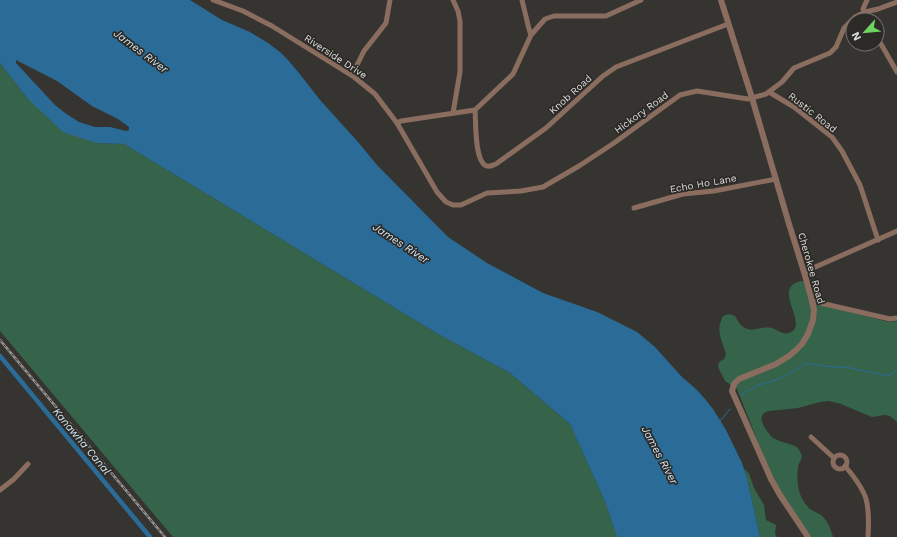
<svg xmlns="http://www.w3.org/2000/svg" width="897" height="537" viewBox="0 0 897 537" font-family="'Work Sans',sans-serif">
<style>
.green{fill:#35644a}
.water{fill:#2a6c97;fill-rule:evenodd}
.lines{fill:none;stroke-linecap:round;stroke-linejoin:round}
.stream{stroke:#2a6c97;stroke-width:1}
.canal{stroke:#2a6c97;stroke-width:4.5}
.minor{stroke:#8a6d5f;stroke-width:5}
.tertiary{stroke:#8a6d5f;stroke-width:6}
.rail-casing{stroke:#959491;stroke-width:2.5}
.rail{stroke:#2b2a27;stroke-width:1;stroke-dasharray:3;stroke-linecap:butt}
.labels{text-anchor:middle;stroke-width:3.5;stroke-linejoin:round;paint-order:stroke}
.street-label{font-size:10px;fill:#dedddb;stroke:#2b2a27}
.water-label{font-size:11px;font-style:italic;fill:#d3e3f0;stroke:#2b2a27}
</style>
<rect width="100%" height="100%" fill="#353431"/>
<g class="green">
<path d="M0,63L28,99L96,143L124,144L438,334L510,373L570,424L606,504L617,537H173L0,331Z"/>
<path d="M801,281L804,282L810,302L885,321L890,322L897,321V422L890,416L885,415L872,417L841,404L829,401L820,402L798,408L769,411C757,414 762,424 767,431C769,433 771,437 773,438C780,442 788,443 795,446C799,448 800,452 802,456C801,461 798,464 798,468C796,481 798,497 808,507C811,511 817,512 821,515C827,520 831,529 833,537H812L791,508L778,487L766,462L737,389L725,381L718,367L719,362L724,359L726,354C722,339 715,332 723,316L729,314L735,316C739,324 745,332 756,329C761,328 766,327 772,328C777,330 783,335 789,333C811,325 770,288 801,281Z"/>
<path d="M744,468L749,474L754,488L764,505L766,520L776,525L775,534L777,537H760L747,478Z"/>
</g>
<path class="water" d="M0,0H190L222,20L250,32L268,43L280,52L288,60L299,73L320,100L358,142L377,165L448,237L487,263L543,293L597,312L637,332L655,347L681,376L697,390L705,399L713,409L726,430L742,463L747,478L760,537H617L606,504L570,424L510,373L438,334L124,144L96,143L63,132L28,99L0,63ZM16,60L57,81L92,106L118,119L129,127V130L126,131L110,127H95L79,122L65,113L55,105L16,63Z"/>
<g class="lines">
<g class="stream">
<path d="M740,395L759,385L773,381L788,375L804,364H810L832,367H846L888,376L897,370"/>
<path d="M720,421L730,409"/>
</g>
<path class="canal" d="M0,356L150,537"/>
<g class="minor">
<path d="M213,0L243,11L272,26L354,77L375,94L397,123L437,192L446,202L453,205H461L487,193L521,191L543,187L579,166L614,143L680,95L697,91L748,99L766,94L782,82L794,68L830,53L836,47L844,28L855,17L865,12L878,9L897,2"/>
<path d="M453,0L458,11L460,21V72L453,113"/>
<path d="M522,0L529,29L531,35"/>
<path d="M867,0L863,9L868,20"/>
<path d="M877,37L897,72"/>
<path d="M352,75L364,51L386,23L390,0"/>
<path d="M769,92L794,107L832,137L842,151L860,185L878,240"/>
<path d="M475,110C476,120 474,163 487,166C490,167 493,165 496,164L546,128L603,76L616,67L728,24"/>
<path d="M397,123L401,121L475,110L513,74L531,35L545,19L554,16H606L641,0"/>
<path d="M634,208L683,194L714,191L776,179"/>
<path d="M804,272L897,231"/>
<path d="M812,301L890,319L897,318"/>
<path d="M811,437L834,458"/>
<circle cx="840" cy="462" r="7"/>
<path d="M845,466C868,493 870,502 868,537"/>
<path d="M0,490L14,479L28,464"/>
</g>
<path class="tertiary" d="M721,0L752,98L789,224L804,272L811,297L814,310L813,320L808,334L802,344L796,350L789,356L776,364L739,379L734,384L732,391L771,479L780,495L808,537"/>
<defs>
<path id="rail" d="M0,340L165,537"/>
</defs>
<use href="#rail" class="rail-casing"/>
<use href="#rail" class="rail"/>
</g>
<g class="labels">
<g class="street-label">
<text transform="translate(336 56) rotate(33)" y="4">Riverside Drive</text>
<text transform="translate(570 94) rotate(-42)" y="4">Knob Road</text>
<text transform="translate(641 112) rotate(-36)" y="4">Hickory Road</text>
<text transform="translate(813 112) rotate(38)" y="4">Rustic Road</text>
<text transform="translate(703 183) rotate(-10)" y="4">Echo Ho Lane</text>
<text transform="translate(812 268) rotate(74)" y="4">Cherokee Road</text>
</g>
<g class="water-label">
<text transform="translate(141 51) rotate(37)" y="4">James River</text>
<text transform="translate(401 243) rotate(33)" y="4">James River</text>
<text transform="translate(82 441) rotate(50)" y="4">Kanawha Canal</text>
<text transform="translate(660 455) rotate(62)" y="4">James River</text>
</g>
</g>
<g transform="translate(865 32) rotate(243)"><circle r="19" fill="#2b2a27" stroke="#73726f"/>
<path d="M0-3L7 15L0 10L-7 15Z" fill="#6fd360"/>
<text y="-6" font-size="11" font-weight="bold" text-anchor="middle" fill="#dedddb">N</text>
</g>
</svg>
